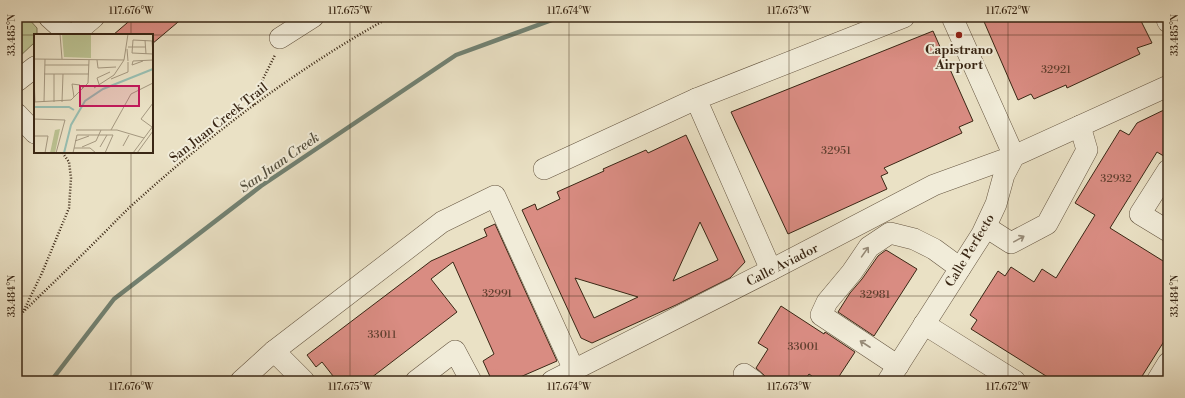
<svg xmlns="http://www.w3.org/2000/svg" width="1185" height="398" viewBox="0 0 1185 398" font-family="'Libre Bodoni',serif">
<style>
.green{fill:#bbc292;stroke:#7a7454}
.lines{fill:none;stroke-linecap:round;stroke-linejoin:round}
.stream{stroke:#728273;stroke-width:4.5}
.building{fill:#d98c82;stroke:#3a2715;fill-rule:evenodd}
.minor-casing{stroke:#665641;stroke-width:22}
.path{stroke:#3a2715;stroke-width:2.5;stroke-dasharray:1 2;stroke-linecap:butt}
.minor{stroke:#f1ecd9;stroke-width:21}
.oneway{stroke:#968a77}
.ticks{fill:none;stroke:#3a2715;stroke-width:1;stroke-opacity:0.45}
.poi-dot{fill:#8f2418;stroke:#f1ecd9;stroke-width:1.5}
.labels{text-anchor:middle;stroke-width:4;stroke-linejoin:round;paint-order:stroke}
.number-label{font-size:11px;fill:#624030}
.poi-label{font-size:13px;font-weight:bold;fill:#3a2715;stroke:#f1ecd9}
.street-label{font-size:13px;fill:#3a2715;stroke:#f1ecd9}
.water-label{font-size:14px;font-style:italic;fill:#524d3c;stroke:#f1ecd9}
.inset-river{fill:none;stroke:#98beb1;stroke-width:2}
.inset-road{fill:none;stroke:#a4977f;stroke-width:1}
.view{fill:#c2185b;fill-opacity:0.15;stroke:#c2185b;stroke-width:2}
.inset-edge{fill:none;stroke:#3a2715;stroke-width:2}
.neatline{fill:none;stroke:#3a2715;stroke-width:1.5}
.ticks-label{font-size:10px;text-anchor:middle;fill:#3a2715}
</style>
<rect width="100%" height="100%" fill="#eae1c5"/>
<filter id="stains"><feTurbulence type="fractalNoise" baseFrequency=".005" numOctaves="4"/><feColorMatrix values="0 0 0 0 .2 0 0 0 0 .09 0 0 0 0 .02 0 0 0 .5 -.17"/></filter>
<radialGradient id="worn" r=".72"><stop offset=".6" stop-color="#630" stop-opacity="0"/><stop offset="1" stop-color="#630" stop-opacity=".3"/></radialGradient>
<path class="green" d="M17,17H27L37,28V35H35V42L17,59Z"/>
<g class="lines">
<path class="stream" d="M51,381L114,299L261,186L456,55L560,17"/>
</g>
<g class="building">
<path d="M134,17H184L152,44V35H113Z"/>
<path d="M982,17H1139L1152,43L1137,48L1140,54L1067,88L1066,85L1034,99L1031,94L1018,100Z"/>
<path d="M933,31L973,121L959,127L962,133L884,168L888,173L881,176L887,189L788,234L731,112Z"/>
<path d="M1168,108V158H1167L1157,152L1110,228L1168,264V335L1139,381H1054L971,329L977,320L970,315L998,271L1005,276L1011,267L1034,282L1042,269L1056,278L1095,215L1075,203L1120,130L1129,135L1137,123Z"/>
<path d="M686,135L745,262L730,278L676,305L592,343L581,338L522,210L535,204L537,210L560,199L557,192L604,171L603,169L646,150L648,153ZM700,222L718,260L673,281ZM575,278L638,297L594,318Z"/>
<path d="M495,224L557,361L511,381H492L483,361L494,354L453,262L431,279L457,312L367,381H337L322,362L316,367L307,355L431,261L487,236L484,229Z"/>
<path d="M886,250L917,269L874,336L838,312L850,293L862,279L878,256Z"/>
<path d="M781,306L824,334L825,332L855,352L836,381H819L809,374L804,381H766L765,376L756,368L768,349L758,343Z"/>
</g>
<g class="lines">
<defs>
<g id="minor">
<path d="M49,17L69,35"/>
<path d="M1166,17L1168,22"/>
<path d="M73,35L94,17"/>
<path d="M280,38L313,17"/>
<path d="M17,81L35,67"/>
<path d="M17,114L35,133"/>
<path d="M544,169L696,99"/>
<path d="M1168,170L1140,214L1168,231"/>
<path d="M986,227L1011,243L1047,224L1087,150L1080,126"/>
<path d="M771,270L696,99L904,17"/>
<path d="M924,324L1015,381"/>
<path d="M898,366L821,315L827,302L852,272L869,247L890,233L914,239L934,249L960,268"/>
<path d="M744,374L754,381"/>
<path d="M241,381L274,351"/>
<path d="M304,381L274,351L442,222L495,196L574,370"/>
<path d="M416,381L455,351L471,381"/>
<path d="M552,381L771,270L934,185L1014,156L952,17"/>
<path d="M888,381L982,234L996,204L1004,175L1014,156L1168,86"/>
<path d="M1157,381L1168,363"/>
</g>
</defs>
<use href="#minor" class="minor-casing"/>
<g class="path">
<path d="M254,105L252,101L275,55"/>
<path d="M24,310L42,273L69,208L71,178L69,162L62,152"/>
<path d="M17,319L23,312C49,287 75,262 101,236C114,223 126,210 140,198C217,129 300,67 390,17"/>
</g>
<use href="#minor" class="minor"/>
</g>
<defs><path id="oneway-shaft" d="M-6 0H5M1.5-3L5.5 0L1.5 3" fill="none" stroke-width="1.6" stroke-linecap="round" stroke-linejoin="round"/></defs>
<g class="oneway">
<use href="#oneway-shaft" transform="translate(1019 239) rotate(-29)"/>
<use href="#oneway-shaft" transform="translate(865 252) rotate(-55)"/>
<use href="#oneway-shaft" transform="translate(865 344) rotate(-147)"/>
</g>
<path class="ticks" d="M131,17V35M350,17V381M569,17V381M789,17V381M1008,17V381M17,35H1168M131,152V381M17,296H1168"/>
<circle class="poi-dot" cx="959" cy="35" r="4"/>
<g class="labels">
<g class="number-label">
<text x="1056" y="73">32921</text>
<text x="836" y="154">32951</text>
<text x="1116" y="182">32932</text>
<text x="497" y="297">32991</text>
<text x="875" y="298">32981</text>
<text x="382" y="338">33011</text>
<text x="803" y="350">33001</text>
</g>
<g class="poi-label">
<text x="959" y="54">Capistrano<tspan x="959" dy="15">Airport</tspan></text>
</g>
<g class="street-label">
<text transform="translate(218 122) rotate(-38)" y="5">San Juan Creek Trail</text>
<text transform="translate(969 250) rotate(-59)" y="5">Calle Perfecto</text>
<text transform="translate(782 264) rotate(-27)" y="5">Calle Aviador</text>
</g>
<g class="water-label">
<text transform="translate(279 162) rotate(-35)" y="5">San Juan Creek</text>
</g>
</g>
<g transform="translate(34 34)">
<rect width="119" height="119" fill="#eae1c5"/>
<path d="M28,0H57V24L30,23ZM26,95L21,119H16L21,96Z" fill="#bbc292"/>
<path class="inset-river" d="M0,73H35L40,76M30,119L37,91L51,67L69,55L119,35"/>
<path class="inset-road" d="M26,0L28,25M111,6L112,20M118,7L119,20M119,7L99,6L98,19L119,20M94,13H111M93,15L94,27M0,25L90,26L94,0M63,26L64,34L82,33M109,27L98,31L99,27L119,26M11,31H55M10,40H55M20,40V68M0,44L1,68M77,45L94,38V28M65,50L63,44L76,38M60,54L80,41L90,26M40,63L38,50L46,51L49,54M0,68L37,66L54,49L55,26M10,68L11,25M28,68L29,40M0,85L31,86L22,119M118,93L107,85L119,69M42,96H83L110,104M77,96L97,60L119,49M0,102H14L11,119M41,107L55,102M89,112L95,101M48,113L62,107L67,96M66,113L73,101M40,114H56L62,119M39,119L43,101H79L71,119M99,119L119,92M103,119L119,97"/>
<path class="view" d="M46,52H105V72H46Z"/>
<rect width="119" height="119" class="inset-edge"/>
</g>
<rect width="1185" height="398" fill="none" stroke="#eae1c5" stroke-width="44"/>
<rect x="22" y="22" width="1141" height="354" class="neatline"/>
<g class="ticks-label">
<text x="131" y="14">117.676°W</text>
<text x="350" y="14">117.675°W</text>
<text x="569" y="14">117.674°W</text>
<text x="789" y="14">117.673°W</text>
<text x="1008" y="14">117.672°W</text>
<text transform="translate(11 35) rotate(-90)" y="4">33.485°N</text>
<text transform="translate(1174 35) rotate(-90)" y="4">33.485°N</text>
<text transform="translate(11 296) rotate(-90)" y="4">33.484°N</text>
<text transform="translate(1174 296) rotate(-90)" y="4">33.484°N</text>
<text x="131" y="390">117.676°W</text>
<text x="350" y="390">117.675°W</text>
<text x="569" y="390">117.674°W</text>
<text x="789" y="390">117.673°W</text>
<text x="1008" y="390">117.672°W</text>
</g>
<rect width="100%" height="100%" filter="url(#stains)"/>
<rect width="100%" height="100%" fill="url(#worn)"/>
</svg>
